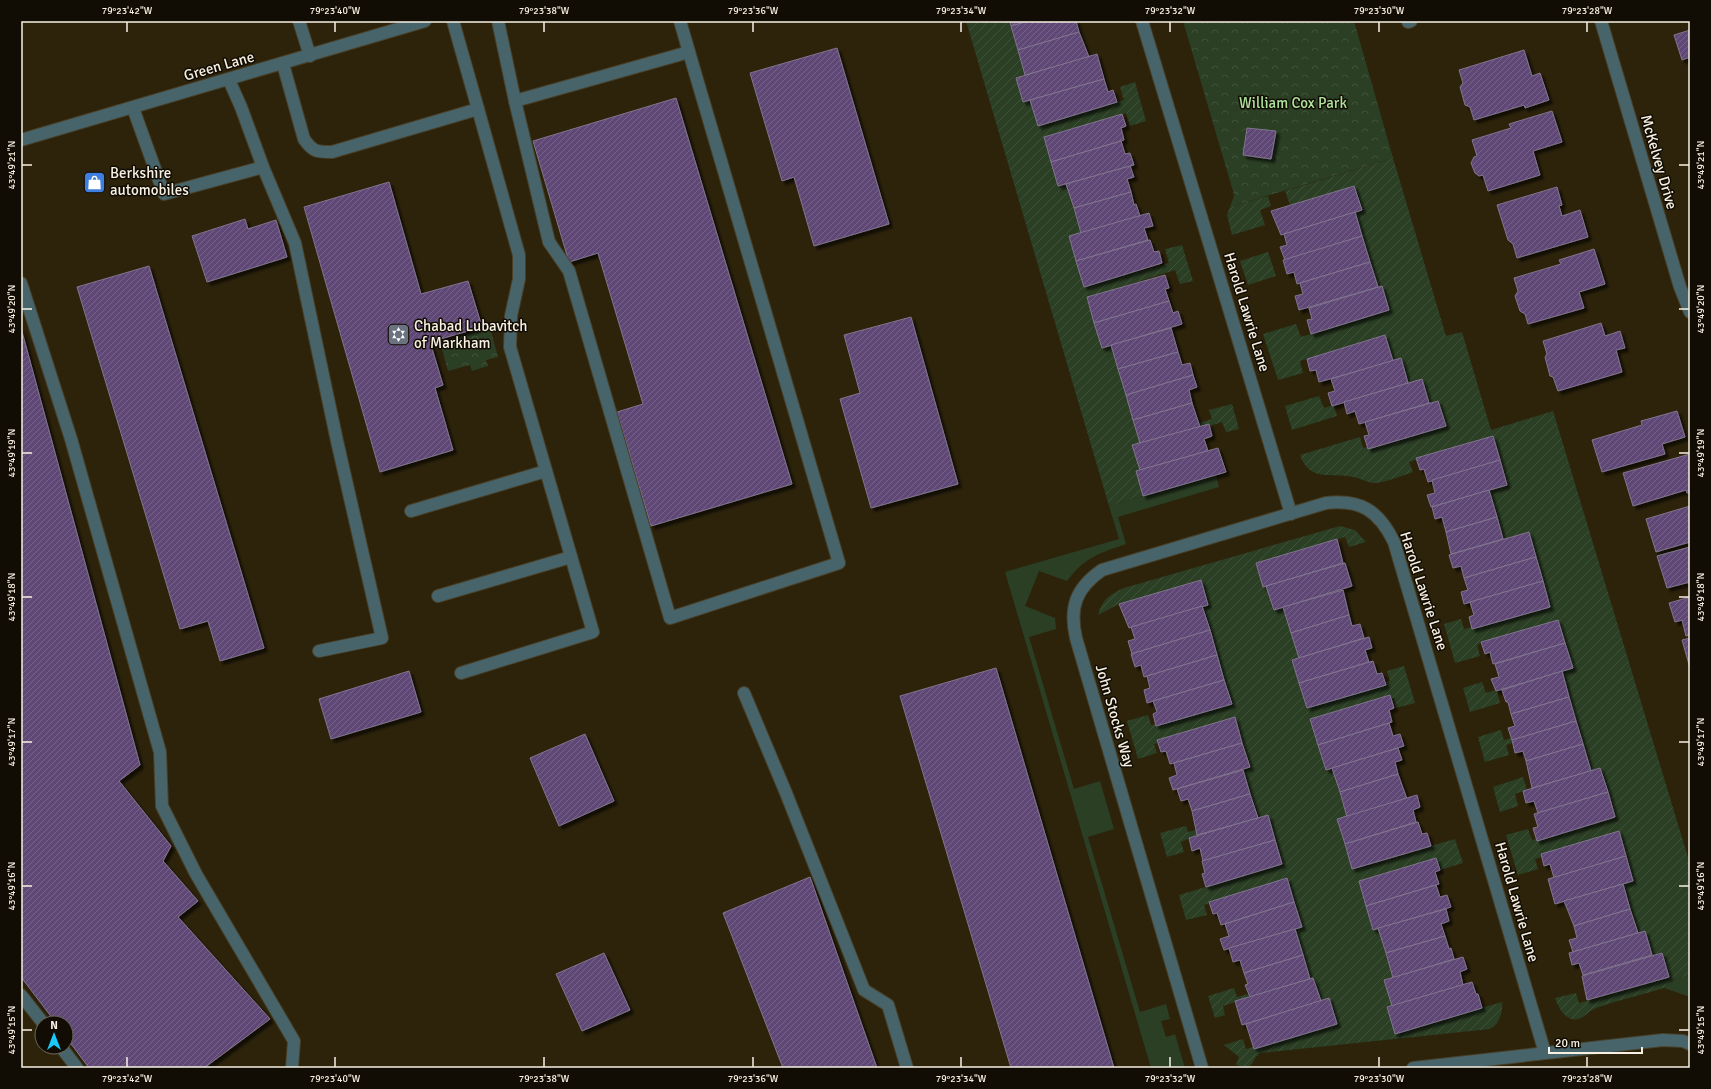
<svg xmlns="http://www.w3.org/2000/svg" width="1711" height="1089" viewBox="0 0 1711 1089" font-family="Signika,sans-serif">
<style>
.grass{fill:#2b3f24}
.park{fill:url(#park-crowns)}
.garden{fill:url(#garden-furrows)}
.building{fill:url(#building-hatch);stroke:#81758e;filter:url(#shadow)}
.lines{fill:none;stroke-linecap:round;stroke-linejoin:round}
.minor-casing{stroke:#494029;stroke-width:14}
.minor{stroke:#47646b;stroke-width:12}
.ticks{fill:none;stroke:#f8f1e3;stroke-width:1.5}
.labels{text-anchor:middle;stroke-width:3;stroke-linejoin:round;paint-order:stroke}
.street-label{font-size:15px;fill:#f8f1e3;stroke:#120d04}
.park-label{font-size:15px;fill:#afe39c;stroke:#120d04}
.poi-label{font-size:15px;fill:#f8f1e3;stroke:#120d04;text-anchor:start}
.neatline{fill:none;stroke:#f8f1e3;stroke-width:1.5}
.ticks-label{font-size:10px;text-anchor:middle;fill:#f8f1e3}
</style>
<defs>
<pattern id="park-crowns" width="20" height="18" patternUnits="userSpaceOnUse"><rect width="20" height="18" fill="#2b3f24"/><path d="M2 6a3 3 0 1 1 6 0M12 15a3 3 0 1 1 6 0" fill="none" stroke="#405239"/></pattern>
<pattern id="garden-furrows" width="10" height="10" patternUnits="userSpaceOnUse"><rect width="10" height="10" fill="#2b3f24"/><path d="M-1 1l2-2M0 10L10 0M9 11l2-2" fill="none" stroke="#405239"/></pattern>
<pattern id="building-hatch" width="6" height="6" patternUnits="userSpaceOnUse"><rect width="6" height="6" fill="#5f4776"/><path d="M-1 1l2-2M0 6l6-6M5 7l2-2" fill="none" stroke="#776289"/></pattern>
<filter id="shadow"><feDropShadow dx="3.5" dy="3.5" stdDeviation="1" flood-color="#0009"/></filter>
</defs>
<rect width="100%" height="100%" fill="#2d230b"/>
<g class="grass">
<path d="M1216,475L1219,487L1118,517L1126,544C1099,553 1084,558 1067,581L1039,571L1025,606L1055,618L1056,629L1029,637L1074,789L1100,781L1114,829L1088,837L1140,1012L1166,1004L1170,1019L1161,1021L1166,1037L1175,1034L1185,1068H1151L1005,572L1119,539L1109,506Z"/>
<path d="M1690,975V997L1664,988L1669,982Z"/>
</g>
<g class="park">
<path d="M1183,21H1354L1393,158L1230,207L1234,196L1233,191Z"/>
<path d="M490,328L498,357L486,360L488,366L472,371L470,365L448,371L440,342Z"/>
</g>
<g class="garden">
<path d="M966,21H1010L1025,75L1016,78L1023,102L1030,100L1038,126L1124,100L1120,87L1135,82L1146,121L1130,126L1126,113L1044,137L1058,186L1066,184L1081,233L1069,236L1084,286L1169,263L1165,249L1182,245L1193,281L1180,284L1175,270L1087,298L1102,348L1111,345L1140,443L1132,446L1140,470L1136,471L1143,496L1109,506Z"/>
<path d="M1393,158L1446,336L1462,332L1491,430L1553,411L1690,864V975L1669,982L1664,988C1642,995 1618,1000 1596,1008C1588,1011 1581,1022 1572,1019C1563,1017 1558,1006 1555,998L1576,993L1579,1003L1669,977L1662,953L1652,955L1645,931L1638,933L1623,884L1633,880L1619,831L1535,859L1538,869L1518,875L1506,835L1528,829L1532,840L1536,839L1537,840L1615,817L1600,768L1591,771L1562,671L1573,668L1558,620L1482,642L1477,645L1480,656L1455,663L1444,624L1461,619L1464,629L1472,627L1473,629L1550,606L1529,532L1503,539L1489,490L1507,485L1493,436L1409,462L1413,472C1401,476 1389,481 1377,483C1370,484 1360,478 1353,477C1331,472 1310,483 1300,455L1360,437L1363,448L1367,447L1368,449L1446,426L1438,401L1429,403L1422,379L1408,383L1401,358L1393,361L1385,335L1300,361L1303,373L1278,380L1263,334L1296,324L1301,337L1389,310L1382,286L1378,287L1355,212L1361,210L1354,186L1290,205L1285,191Z"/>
<path d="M1268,196L1271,206L1260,210L1265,225L1232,235L1227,215L1230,207Z"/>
<path d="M1268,252L1276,276L1248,285L1240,261Z"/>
<path d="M1319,396L1324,408L1334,405L1337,416L1292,430L1285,406Z"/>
<path d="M1232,404L1239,429L1226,432L1222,422L1209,426L1208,424L1200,427L1199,423L1212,419L1209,410Z"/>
<path d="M1340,526L1355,530L1366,542L1349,547L1345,537L1256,563L1263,587L1266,586L1274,610L1283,607L1299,658L1292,660L1307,708L1385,685V683L1390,681L1387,671L1404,666L1415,703L1396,708L1393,698L1311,719L1326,770L1332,768L1347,817L1337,820L1352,869L1455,839L1463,863L1440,870L1436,858L1359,881L1373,930L1378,928L1393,978L1384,980L1392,1006L1388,1007L1396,1033L1502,1002C1503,1013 1499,1024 1490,1029L1261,1053C1247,1062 1258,1071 1236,1065L1239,1057L1224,1045L1243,1039L1246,1049L1253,1047L1254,1049L1321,1001L1314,978L1310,979L1295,929L1302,926L1287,878L1209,902V903L1204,905L1207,915L1186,920L1179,895L1282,864L1268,815L1258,818L1243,770L1250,767L1235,717L1157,740V743L1154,744L1157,753L1138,759L1127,721L1148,715L1151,725L1156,724V726L1231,704L1202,606L1208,604L1201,580L1119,604L1098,615C1102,600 1110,594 1124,588Z"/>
<path d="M1482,682L1486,693L1495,690L1497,691L1500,703L1470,712L1463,688Z"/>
<path d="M1501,730L1504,740L1511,738L1512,743L1506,745L1509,755L1485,762L1478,737Z"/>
<path d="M1523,777L1527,790L1515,794L1518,806L1500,812L1493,787Z"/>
<path d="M1186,826L1188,832L1196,830L1197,835L1181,842L1184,852L1167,857L1160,833Z"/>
<path d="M1234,988L1237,997L1248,994L1250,997L1223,1006L1225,1015L1215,1018L1208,996Z"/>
</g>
<g class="building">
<path d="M1010,21H1029L1011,26Z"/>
<path d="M1029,21H1076L1079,32L1018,50L1011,26Z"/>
<path d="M1690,30V57L1682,60L1674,35Z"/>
<path d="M1079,32L1089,57L1025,75L1018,50Z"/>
<path d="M837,48L889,224L814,246L794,177L782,181L750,73Z"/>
<path d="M1524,50L1532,76L1540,73L1549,100L1525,108L1524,105L1474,120L1470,107L1465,105L1460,87L1463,83L1459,70Z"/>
<path d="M1097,54L1104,79L1023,102L1016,78Z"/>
<path d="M1104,79L1108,92L1113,90L1117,102L1038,126L1030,100Z"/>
<path d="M676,98L792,484L651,526L617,412L643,404L598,253L569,262L533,141Z"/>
<path d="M1552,111L1562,142L1533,151L1540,175L1488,191L1483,175L1479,176L1475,173L1471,163L1474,157L1477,156L1472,140L1511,128L1509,124Z"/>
<path d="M1122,114L1126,126L1121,128L1124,140L1051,162L1044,137Z"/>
<path d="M1247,128L1276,131L1271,159L1243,155Z"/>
<path d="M1121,141L1125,154L1130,153L1134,165L1058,186L1051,162Z"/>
<path d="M1130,166L1134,177L1127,179L1131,192L1074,208L1066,184Z"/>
<path d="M389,182L421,294L468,281L482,327L430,342L443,385L435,388L453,450L380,472L304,207Z"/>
<path d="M1354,186L1362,210L1281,235L1271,211Z"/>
<path d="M1557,187L1562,205L1559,206L1562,216L1580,210L1588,237L1517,258L1513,244L1508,240L1497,205Z"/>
<path d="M1131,192L1134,205L1136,204L1140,216L1081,233L1074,208Z"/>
<path d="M1355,212L1362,236L1285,260L1280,247L1287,245L1284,234Z"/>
<path d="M1149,213L1153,226L1144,228L1148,240L1076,261L1069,236Z"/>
<path d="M245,219L248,229L276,220L287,257L207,282L192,236Z"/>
<path d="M1362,236L1370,262L1297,284L1294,272L1287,274L1283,260Z"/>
<path d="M1150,240L1154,252L1159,251L1162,263L1084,287L1076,261Z"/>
<path d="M1594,249L1605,284L1579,292L1584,308L1528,324L1525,314L1520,311L1515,296L1518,291L1514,278L1561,264L1559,260Z"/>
<path d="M1370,262L1378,287L1299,310L1295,296L1303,294L1300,283Z"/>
<path d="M149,266L264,648L220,661L208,621L180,629L77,287Z"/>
<path d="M1165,275L1169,288L1165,289L1169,301L1094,323L1087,297Z"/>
<path d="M1382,286L1389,310L1311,334L1307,320L1312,319L1309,308Z"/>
<path d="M1169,301L1173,313L1178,311L1182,324L1102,348L1094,323Z"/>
<path d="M911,317L958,484L871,508L840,399L860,393L844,335Z"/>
<path d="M1601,323L1605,336L1620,331L1625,348L1616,350L1622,372L1558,391L1553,377L1550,376L1545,357L1547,354L1543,341Z"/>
<path d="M21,328L140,765L119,781L171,846L163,861L198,901L178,917L270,1019L204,1068H89L66,1037V1023H56L21,977Z"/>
<path d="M1171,328L1178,352L1118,369L1111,345Z"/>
<path d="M1385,335L1393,361L1319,382L1316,370L1310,371L1307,359Z"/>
<path d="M1178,352L1182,365L1190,363L1193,375L1126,395L1118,369Z"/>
<path d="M1401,358L1408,383L1332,406L1328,393L1335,391L1331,379Z"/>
<path d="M1193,375L1197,387L1189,390L1192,403L1133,420L1126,395Z"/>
<path d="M1422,379L1429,403L1359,424L1355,411L1347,414L1344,402Z"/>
<path d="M1438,401L1446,426L1368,449L1364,436L1369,435L1365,422Z"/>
<path d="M1192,403L1200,427L1140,443L1133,420Z"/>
<path d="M1677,411L1685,437L1662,444L1665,454L1602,472L1592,440L1642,425L1641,421Z"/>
<path d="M1209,424L1212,436L1204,439L1208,451L1140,470L1132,445Z"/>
<path d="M1493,436L1500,460L1428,482L1424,469L1420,470L1416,458Z"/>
<path d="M1218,448L1226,472L1143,496L1136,471Z"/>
<path d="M1690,454V492L1687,493L1686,490L1633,506L1623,473Z"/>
<path d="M1500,460L1507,485L1431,507L1427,495L1435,493L1432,480Z"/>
<path d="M1489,490L1497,517L1446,532L1442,517L1435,519L1432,507Z"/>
<path d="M1690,506V542L1656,552L1646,519Z"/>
<path d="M1497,517L1503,539L1451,554L1446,532Z"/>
<path d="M1529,532L1536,557L1464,578L1461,566L1453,568L1449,555Z"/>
<path d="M1337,539L1343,563L1263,587L1256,563Z"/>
<path d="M1690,547V582L1667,588L1657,556Z"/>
<path d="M1536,557L1543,581L1464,604L1461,592L1468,590L1464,578Z"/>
<path d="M1345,563L1352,586L1274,610L1266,586Z"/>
<path d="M1201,580L1208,605L1129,628L1119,604Z"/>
<path d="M1543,581L1550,607L1472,629L1469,617L1474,615L1470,602Z"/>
<path d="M1343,590L1349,615L1291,633L1283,607Z"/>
<path d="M1690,597V635L1686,636L1682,620L1675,622L1669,603Z"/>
<path d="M1202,606L1210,630L1132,654L1128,641L1135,639L1131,627Z"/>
<path d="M1349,615L1352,626L1360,624L1364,638L1299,658L1291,633Z"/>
<path d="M1558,620L1565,643L1493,664L1490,652L1485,654L1481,642Z"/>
<path d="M1210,630L1217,655L1144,677L1141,665L1135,667L1131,654Z"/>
<path d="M1369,637L1372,648L1365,650L1369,662L1299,683L1292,660Z"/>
<path d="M1690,638V668L1682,640Z"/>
<path d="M1565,643L1573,668L1496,691L1491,679L1499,677L1495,664Z"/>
<path d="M1217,655L1224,680L1147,703L1144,690L1150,688L1147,676Z"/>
<path d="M1373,661L1377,674L1382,673L1386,685L1307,708L1299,683Z"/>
<path d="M996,668L1114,1068H1011L900,696Z"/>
<path d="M409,671L421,712L331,739L319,699Z"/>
<path d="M1562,671L1569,697L1511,714L1508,702H1506L1502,690Z"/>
<path d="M1224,680L1232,704L1156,726L1153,714L1157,712L1153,701Z"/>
<path d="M1390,695L1394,708L1389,710L1392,722L1318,745L1310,719Z"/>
<path d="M1569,697L1576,721L1512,740L1508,728L1515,726L1511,714Z"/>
<path d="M1235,717L1242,743L1170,764L1166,751L1161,752L1157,740Z"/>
<path d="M1576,721L1583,744L1526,761L1523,751L1515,753L1512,740Z"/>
<path d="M1389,723L1393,736L1400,734L1404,746L1326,770L1318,745Z"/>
<path d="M585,734L614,801L559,826L530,758Z"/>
<path d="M1242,743L1250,767L1173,790L1169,778L1177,775L1174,763Z"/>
<path d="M1583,744L1591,771L1532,788L1526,761Z"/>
<path d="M1398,748L1402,760L1395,762L1398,774L1340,792L1332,768Z"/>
<path d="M1600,768L1608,792L1538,813L1534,801L1526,803L1523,791Z"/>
<path d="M1243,770L1250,794L1192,811L1188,799L1181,801L1177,789Z"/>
<path d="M1398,774L1407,799L1347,817L1340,792Z"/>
<path d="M1608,792L1615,817L1537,841L1533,828L1538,827L1534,814Z"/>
<path d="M1250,794L1258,818L1197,835L1192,811Z"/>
<path d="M1417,795L1420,807L1413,810L1416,822L1345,844L1337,819Z"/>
<path d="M1268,815L1275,840L1203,861L1200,848L1192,851L1189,838Z"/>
<path d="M1418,822L1422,834L1427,833L1431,846L1352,869L1345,844Z"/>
<path d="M1619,831L1626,856L1554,878L1550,864L1544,866L1541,854Z"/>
<path d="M1275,840L1282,864L1206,887L1202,874L1205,873L1202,861Z"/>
<path d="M1626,856L1633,881L1555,904L1548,879Z"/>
<path d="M1436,858L1440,870L1435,872L1439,884L1366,906L1359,881Z"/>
<path d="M810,877L877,1068H783L723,913Z"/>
<path d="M1287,878L1294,902L1221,925L1217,913L1213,914L1209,902Z"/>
<path d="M1623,884L1630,909L1574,926L1564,901Z"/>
<path d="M1436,885L1440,897L1447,895L1451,907L1373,930L1366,906Z"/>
<path d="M1294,902L1302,927L1224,950L1220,939L1229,936L1225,924Z"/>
<path d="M1446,909L1449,921L1441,924L1445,936L1386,953L1378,928Z"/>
<path d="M1630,909L1638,933L1573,952L1569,940L1577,938L1574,926Z"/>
<path d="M1295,929L1303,955L1244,973L1240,960L1233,962L1229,948Z"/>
<path d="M1645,931L1652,955L1583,975L1579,963L1572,965L1569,953Z"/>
<path d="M1445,936L1449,949L1451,948L1454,959L1393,978L1386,953Z"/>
<path d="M604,953L630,1010L582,1031L556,974Z"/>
<path d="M1662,953L1669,977L1587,1000L1582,976Z"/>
<path d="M1303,955L1310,979L1250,997L1245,985L1248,984L1244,973Z"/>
<path d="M1463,957L1467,969L1460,972L1463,985L1392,1006L1384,980Z"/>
<path d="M1313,978L1321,1001L1242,1025L1235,1001Z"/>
<path d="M1472,982L1476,994H1478L1482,1008L1395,1034L1387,1007Z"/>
<path d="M1329,998L1337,1024L1254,1049L1246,1024Z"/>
</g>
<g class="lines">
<defs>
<g id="minor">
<path d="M299,21L310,56"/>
<path d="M498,21L515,101L689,52L680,21"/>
<path d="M1142,21L1291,514"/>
<path d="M1601,21L1680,287L1690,312"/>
<path d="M1408,22L1411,21"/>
<path d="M283,64L304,139C313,152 317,152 332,152L478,109L453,21"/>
<path d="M229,80L241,107L263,167L295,243L337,441L382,638L319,651"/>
<path d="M515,101L549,242L569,271L670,618L839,563L689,52"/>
<path d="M133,108L164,194L263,167"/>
<path d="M21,140L425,21"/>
<path d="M21,283L71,439L160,752L162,806L196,874L294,1041L292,1068"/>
<path d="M411,511L546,471"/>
<path d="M438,596L571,557"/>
<path d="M461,673L593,632L510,347L511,316L519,279V255L478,109"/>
<path d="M744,693L786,793L864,990L888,1005L907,1068"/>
<path d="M21,995L43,1023"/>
<path d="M61,1047L77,1068"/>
<path d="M1202,1068L1076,638C1069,607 1076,588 1102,570L1326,503C1361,499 1379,511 1394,542L1545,1053"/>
<path d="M1413,1068L1663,1040L1683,1041L1690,1044"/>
</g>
</defs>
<use href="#minor" class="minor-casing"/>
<use href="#minor" class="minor"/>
</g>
<path class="ticks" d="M127,22V32M335,22V32M544,22V32M753,22V32M961,22V32M1170,22V32M1379,22V32M1587,22V32M22,165H32M1679,165H1689M22,309H32M1679,309H1689M22,453H32M1679,453H1689M22,597H32M1679,597H1689M22,742H32M1679,742H1689M22,886H32M1679,886H1689M22,1030H32M1679,1030H1689M127,1057V1067M335,1057V1067M544,1057V1067M753,1057V1067M961,1057V1067M1170,1057V1067M1379,1057V1067M1587,1057V1067"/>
<defs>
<symbol id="shop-square" viewBox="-11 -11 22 22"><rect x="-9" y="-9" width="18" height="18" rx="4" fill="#3f7fe0" stroke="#120d04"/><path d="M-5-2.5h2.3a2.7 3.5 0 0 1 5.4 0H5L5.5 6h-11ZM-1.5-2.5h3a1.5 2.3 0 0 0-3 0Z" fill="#fff"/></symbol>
<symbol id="synagogue-square" viewBox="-11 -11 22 22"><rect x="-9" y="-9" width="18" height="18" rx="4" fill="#6b7280" stroke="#120d04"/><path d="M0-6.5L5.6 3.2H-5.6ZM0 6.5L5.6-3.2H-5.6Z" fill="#fff"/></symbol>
</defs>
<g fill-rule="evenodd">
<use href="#shop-square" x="82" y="170" width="25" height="25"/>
<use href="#synagogue-square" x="386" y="322" width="25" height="25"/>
</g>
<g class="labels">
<g class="street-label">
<text transform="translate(219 66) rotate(-16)" y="5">Green Lane</text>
<text transform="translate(1659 162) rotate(74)" y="5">McKelvey Drive</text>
<text transform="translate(1247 312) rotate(73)" y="5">Harold Lawrie Lane</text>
<text transform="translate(1424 591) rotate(72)" y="5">Harold Lawrie Lane</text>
<text transform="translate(1115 716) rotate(74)" y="5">John Stocks Way</text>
<text transform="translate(1517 902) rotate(74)" y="5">Harold Lawrie Lane</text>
</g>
<g class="park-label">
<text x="1293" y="108">William Cox Park</text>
</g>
<g class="poi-label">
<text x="110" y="178">Berkshire<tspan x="110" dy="17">automobiles</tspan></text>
<text x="414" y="331">Chabad Lubavitch<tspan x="414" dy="17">of Markham</tspan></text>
</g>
</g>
<rect width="1711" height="1089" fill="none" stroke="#120d04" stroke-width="44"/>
<g transform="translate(54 1035)"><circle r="19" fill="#120d04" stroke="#6e685d"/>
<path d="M0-3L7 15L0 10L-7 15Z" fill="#18cafc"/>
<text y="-6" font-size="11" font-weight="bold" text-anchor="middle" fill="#f8f1e3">N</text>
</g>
<path d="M1549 1047v6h93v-6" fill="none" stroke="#f8f1e3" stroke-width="2"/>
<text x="1555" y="1047" font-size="12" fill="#f8f1e3" stroke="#120d04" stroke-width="3" paint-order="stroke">20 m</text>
<rect x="22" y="22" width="1667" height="1045" class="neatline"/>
<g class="ticks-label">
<text x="127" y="14">79°23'42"W</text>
<text x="335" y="14">79°23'40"W</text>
<text x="544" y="14">79°23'38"W</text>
<text x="753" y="14">79°23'36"W</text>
<text x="961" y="14">79°23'34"W</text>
<text x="1170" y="14">79°23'32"W</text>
<text x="1379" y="14">79°23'30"W</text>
<text x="1587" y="14">79°23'28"W</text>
<text transform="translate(11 165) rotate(-90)" y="4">43°49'21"N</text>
<text transform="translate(1700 165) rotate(-90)" y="4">43°49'21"N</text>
<text transform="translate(11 309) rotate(-90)" y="4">43°49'20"N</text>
<text transform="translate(1700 309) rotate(-90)" y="4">43°49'20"N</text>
<text transform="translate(11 453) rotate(-90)" y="4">43°49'19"N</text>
<text transform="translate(1700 453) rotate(-90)" y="4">43°49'19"N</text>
<text transform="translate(11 597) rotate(-90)" y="4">43°49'18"N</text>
<text transform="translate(1700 597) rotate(-90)" y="4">43°49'18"N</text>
<text transform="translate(11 742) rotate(-90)" y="4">43°49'17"N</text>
<text transform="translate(1700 742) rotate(-90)" y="4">43°49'17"N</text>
<text transform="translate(11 886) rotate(-90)" y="4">43°49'16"N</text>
<text transform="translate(1700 886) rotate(-90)" y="4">43°49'16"N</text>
<text transform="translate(11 1030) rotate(-90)" y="4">43°49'15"N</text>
<text transform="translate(1700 1030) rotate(-90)" y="4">43°49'15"N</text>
<text x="127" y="1082">79°23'42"W</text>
<text x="335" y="1082">79°23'40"W</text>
<text x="544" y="1082">79°23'38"W</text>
<text x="753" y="1082">79°23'36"W</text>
<text x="961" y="1082">79°23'34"W</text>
<text x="1170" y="1082">79°23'32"W</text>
<text x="1379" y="1082">79°23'30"W</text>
<text x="1587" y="1082">79°23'28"W</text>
</g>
</svg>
